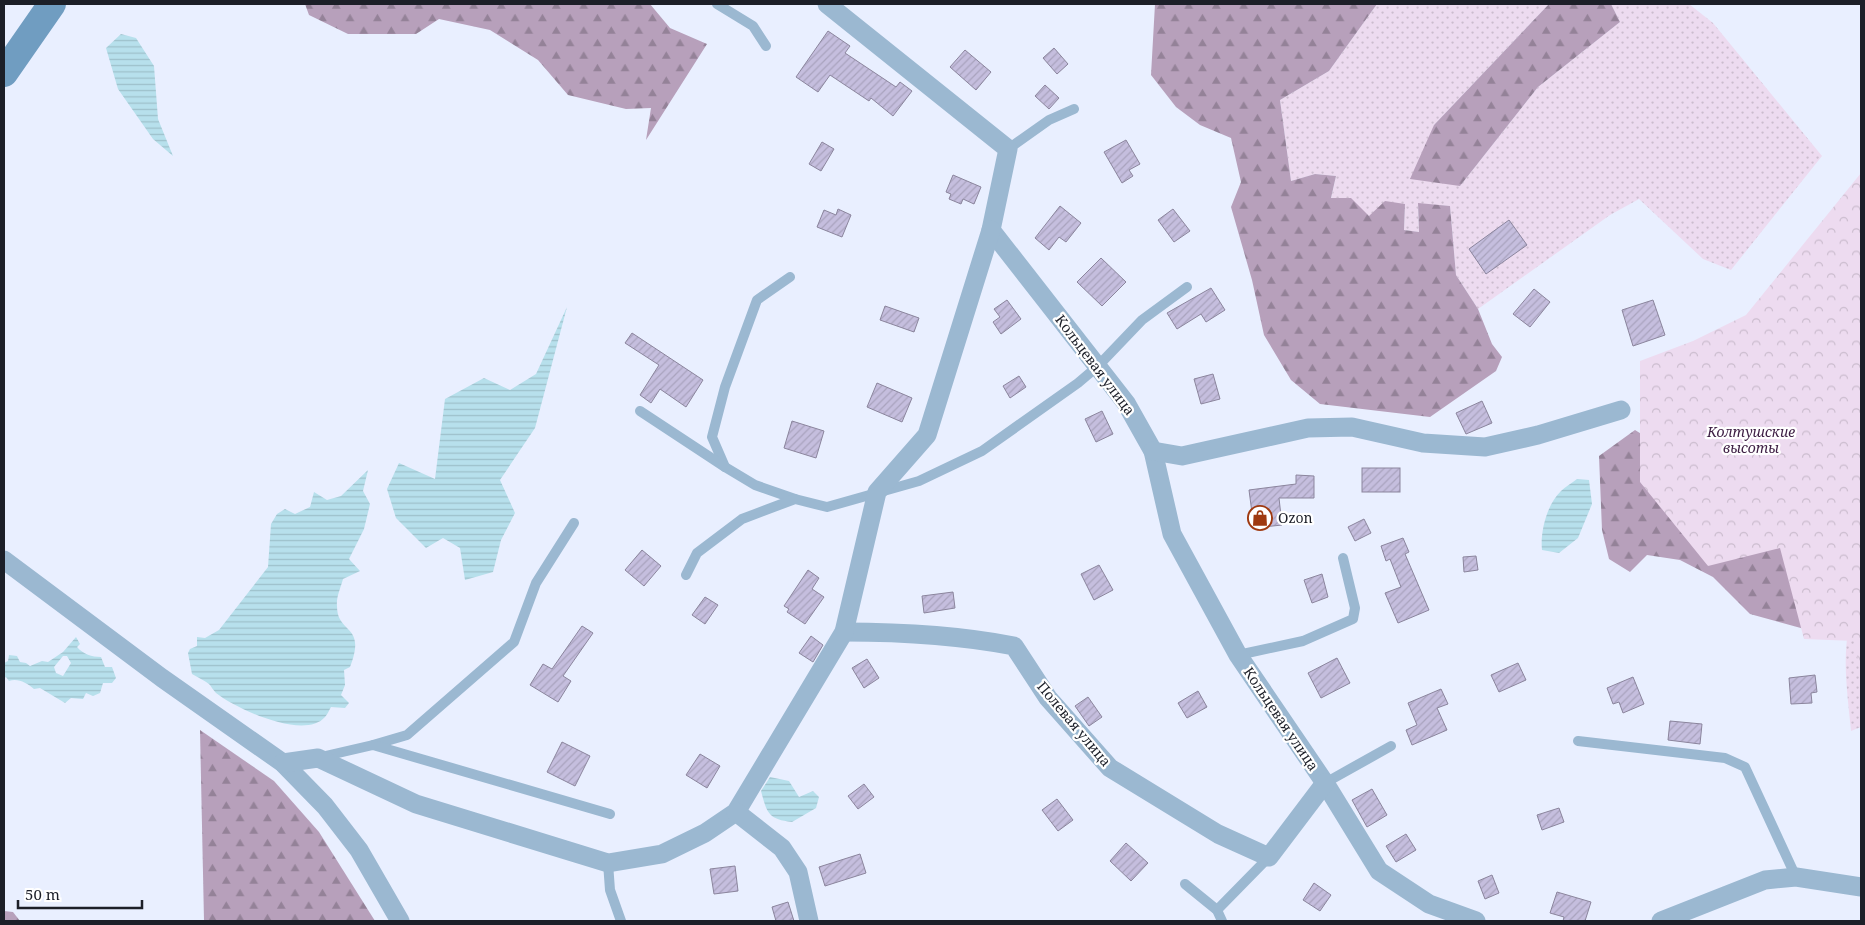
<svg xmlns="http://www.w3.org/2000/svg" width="1865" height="925" viewBox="0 0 1865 925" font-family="'Noto Serif',serif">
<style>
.grass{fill:url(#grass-dots)}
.forest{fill:url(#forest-firs)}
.park{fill:url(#park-crowns)}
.water{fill:url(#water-rules);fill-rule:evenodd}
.building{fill:url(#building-hatch);stroke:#8b859d}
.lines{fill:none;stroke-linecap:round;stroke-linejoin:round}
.service{stroke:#9bb8d1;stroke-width:10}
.minor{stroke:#9bb8d1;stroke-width:19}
.secondary{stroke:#709dc1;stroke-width:28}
.labels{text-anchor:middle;stroke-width:4.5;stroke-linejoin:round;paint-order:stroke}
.street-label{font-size:14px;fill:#1c1f28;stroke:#fff}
.park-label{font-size:14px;font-style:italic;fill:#3f2045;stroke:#fff}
.poi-label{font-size:14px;fill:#1c1f28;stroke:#fff;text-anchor:start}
</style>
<defs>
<pattern id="grass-dots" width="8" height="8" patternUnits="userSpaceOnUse" patternTransform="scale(1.25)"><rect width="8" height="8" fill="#eddbf0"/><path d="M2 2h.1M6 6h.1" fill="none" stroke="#cbbcce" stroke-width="1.8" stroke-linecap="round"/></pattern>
<pattern id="forest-firs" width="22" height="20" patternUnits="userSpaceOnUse" patternTransform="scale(1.25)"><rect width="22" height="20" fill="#b7a0bb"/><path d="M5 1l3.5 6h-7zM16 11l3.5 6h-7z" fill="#948298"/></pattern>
<pattern id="park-crowns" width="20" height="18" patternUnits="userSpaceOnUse" patternTransform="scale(1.25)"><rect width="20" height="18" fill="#eddbf0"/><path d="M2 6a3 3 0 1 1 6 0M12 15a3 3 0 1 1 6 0" fill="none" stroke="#cbbcce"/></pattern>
<pattern id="water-rules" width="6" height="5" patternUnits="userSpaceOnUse" patternTransform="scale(1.25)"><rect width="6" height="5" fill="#b7e0ec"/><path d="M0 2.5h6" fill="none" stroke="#9dc0ca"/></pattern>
<pattern id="building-hatch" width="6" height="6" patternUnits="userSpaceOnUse" patternTransform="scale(1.25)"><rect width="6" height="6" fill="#c5bede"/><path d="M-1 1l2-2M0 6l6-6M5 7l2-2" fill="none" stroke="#a9a3be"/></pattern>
</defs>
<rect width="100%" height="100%" fill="#e9efff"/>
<g class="grass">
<path d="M1377,4H1549L1434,125L1460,186L1538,87L1620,22L1611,4H1689L1713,23L1822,156L1731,270L1703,259L1639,199L1610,215L1478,309L1456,275L1450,206L1418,204L1419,232L1404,230L1405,205L1369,216L1331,199L1336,176L1315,174L1291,181L1280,100L1329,71Z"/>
<path d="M1861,585V727L1851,731C1848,697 1842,661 1849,626C1851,613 1857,599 1861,585Z"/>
</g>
<g class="forest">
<path d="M305,4H650L670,28L707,44L646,140L651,108L626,109L568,95L538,60L490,30L439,19L416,34H348L309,15Z"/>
<path d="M1155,4H1377L1329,71L1280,100L1291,181L1315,174L1336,176L1331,198H1351L1369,216L1385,201L1405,204L1404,230L1419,232L1418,203L1450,206L1456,275L1478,309L1492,344L1502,357L1496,371L1430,417L1320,404L1291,380L1264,335L1252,280L1231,207L1241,182L1231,138L1200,125L1176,107L1151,75Z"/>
<path d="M1549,4H1611L1620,22L1538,87L1460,186L1410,179L1434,125Z"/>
<path d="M1635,430L1659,445L1780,467L1808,630L1750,614L1713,577L1680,560L1647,555L1630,572L1609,559L1602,530L1599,456Z"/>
<path d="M200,730L274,781L319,832L375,921H204Z"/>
<path d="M4,911L13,912L20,921H4Z"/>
</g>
<path class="park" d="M1861,173V683L1855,641L1804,639L1780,548L1708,566L1640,482V361L1693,341L1746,315Z"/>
<g class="water">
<path d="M121,34L136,38L154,66L158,119L173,156L153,139L118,89L106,48Z"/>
<path d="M567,307L535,428L500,480L515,513L501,540L493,572L465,580L460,548L443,538L426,548L396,518L387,489L399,463L435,479L445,399L484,378L510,390L536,374Z"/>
<path d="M368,470L363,491L370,504L364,529L349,559L360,571L343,579C341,587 336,597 337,606C337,635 367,623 350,667L344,670L345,685L341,695L349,703L345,708L331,707C329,710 328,714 325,717C304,741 235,708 216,693C213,690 211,686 209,684C204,680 197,677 192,674L188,653L190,649L197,646V637L205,638L219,630L268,567L271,524L277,514L285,509L295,514L310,507L314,492L327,500L341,496Z"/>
<path d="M1577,479L1589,480L1592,504L1578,538L1559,553L1542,550C1540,532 1547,504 1561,491C1565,487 1572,483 1577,479Z"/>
<path d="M76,637L80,644L77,647C83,654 92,657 101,657L105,667H112L116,678L112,683H103L100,693L93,696L86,693L83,699L71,698L65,703L40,688L34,689C27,683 18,678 9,681L6,677L4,678V663L8,661L9,655L17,656L20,662L26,663L30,666L42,661L48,662L63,652ZM63,656H67L71,663L63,676L56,673L54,667Z"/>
<path d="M770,777L789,781L799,797L813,791L819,797L816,808L792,822C768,819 767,813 761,791Z"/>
</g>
<g class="building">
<path d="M828,31L850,46L845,53L896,87L900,82L912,91L893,116L871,98L869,101L830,75L818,92L796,77Z"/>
<path d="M1054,48L1068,64L1057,74L1043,58Z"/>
<path d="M965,50L991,72L976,90L950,67Z"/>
<path d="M1045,85L1059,98L1049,109L1035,96Z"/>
<path d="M1126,140L1140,164L1129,170L1133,176L1122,183L1104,152Z"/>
<path d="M822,142L834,149L821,171L809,164Z"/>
<path d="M953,175L981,187L974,204L963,199L961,204L949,199L951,194L946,192Z"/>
<path d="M1060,206L1081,223L1066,242L1059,237L1049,250L1035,238Z"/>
<path d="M838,209L851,215L842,237L817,227L824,210L836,215Z"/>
<path d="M1173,209L1190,231L1174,242L1158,220Z"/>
<path d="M1509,220L1527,245L1486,274L1469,249Z"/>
<path d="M1101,258L1126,282L1102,306L1077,282Z"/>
<path d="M1211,288L1225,310L1206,322L1201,314L1177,329L1167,313Z"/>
<path d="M1534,289L1550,302L1530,327L1513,314Z"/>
<path d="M1007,300L1021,319L1001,334L993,322L1000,317L994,309Z"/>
<path d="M1653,300L1665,335L1633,346L1622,310Z"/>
<path d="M885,306L919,318L914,332L880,320Z"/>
<path d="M632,333L703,380L686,407L660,389L651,403L640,395L659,365L625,343Z"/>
<path d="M1213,374L1220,399L1201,404L1194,379Z"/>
<path d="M1019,376L1026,387L1010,398L1003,386Z"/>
<path d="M877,383L912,398L902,422L867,407Z"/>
<path d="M1482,401L1492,423L1466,434L1456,413Z"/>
<path d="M1102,411L1113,434L1096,442L1085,419Z"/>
<path d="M792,421L824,431L816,458L784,448Z"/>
<rect x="1362" y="468" width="38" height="24"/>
<path d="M1296,475L1314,476V498H1279L1282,525L1254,528L1249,490L1296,484Z"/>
<path d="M1364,519L1371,533L1355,541L1348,527Z"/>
<path d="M1403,538L1409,552L1405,554L1429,610L1398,623L1385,593L1401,587L1390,559L1386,561L1381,546Z"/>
<path d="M642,550L661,566L644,586L625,570Z"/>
<path d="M1476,556L1478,570L1464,572L1463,557Z"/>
<path d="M1099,565L1113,590L1094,600L1081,574Z"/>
<path d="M808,570L819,578L812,589L824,597L805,624L787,612L789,609L784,606Z"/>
<path d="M1322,574L1328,597L1312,603L1304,580Z"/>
<path d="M953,592L955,608L924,613L922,596Z"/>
<path d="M705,597L718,605L705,624L692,615Z"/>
<path d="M582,626L593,633L563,676L571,681L558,702L530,685L543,664L552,669Z"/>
<path d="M811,636L823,645L813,662L799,653Z"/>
<path d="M1337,658L1350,683L1321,698L1308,673Z"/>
<path d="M867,659L879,678L864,688L852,668Z"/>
<path d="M1518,663L1526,680L1499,692L1491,675Z"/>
<path d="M1815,675L1817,692L1811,693L1812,703L1791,704L1789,678Z"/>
<path d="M1633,677L1644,704L1623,713L1619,702L1613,704L1607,688Z"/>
<path d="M1441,689L1448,704L1437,708L1447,730L1412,745L1406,730L1417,725L1408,703Z"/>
<path d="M1198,691L1207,707L1187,718L1178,703Z"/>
<path d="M1088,697L1102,717L1089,726L1075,706Z"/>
<path d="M1670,721L1702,724L1700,744L1668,740Z"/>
<path d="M562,742L590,756L575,786L547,772Z"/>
<path d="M700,754L720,766L707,788L686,775Z"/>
<path d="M864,784L874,797L858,809L848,796Z"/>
<path d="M1372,789L1387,815L1367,827L1352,800Z"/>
<path d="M1057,799L1073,820L1058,831L1042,810Z"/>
<path d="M1559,808L1564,822L1542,830L1537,815Z"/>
<path d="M1406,834L1416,850L1396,862L1386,846Z"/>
<path d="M1126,843L1148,863L1131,881L1110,861Z"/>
<path d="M860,854L866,873L825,886L819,867Z"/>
<path d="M735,866L738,891L714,894L710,869Z"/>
<path d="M1492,875L1499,893L1485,899L1478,881Z"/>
<path d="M1314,883L1331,895L1320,911L1303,900Z"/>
<path d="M1557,892L1591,902L1585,921H1563L1564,917L1550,913Z"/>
<path d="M788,902L794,921H776L772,907Z"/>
</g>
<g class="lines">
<g class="service">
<path d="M717,4L753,26L766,46"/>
<path d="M1008,149L1049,120L1074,109"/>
<path d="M790,277L757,300L725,387L712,437L725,467L755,485L795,499"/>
<path d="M640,411L725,467"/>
<path d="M686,575L697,553L742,519L795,499L827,507L919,481L982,451L1078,383L1098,366L1142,320L1187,287"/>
<path d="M1238,655L1303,641L1353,619L1355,608L1343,558"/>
<path d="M1578,741L1725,758L1745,767L1796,877"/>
<path d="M373,745L407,735L514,642L536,583L574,523"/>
<path d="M321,757L373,745L610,814"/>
<path d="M1325,783L1391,746"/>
<path d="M608,863L610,890L621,921"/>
<path d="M1185,884L1217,910L1222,921"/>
<path d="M1217,910L1269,857"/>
</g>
<g class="minor">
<path d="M827,4L1008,149L991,230L1126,403L1153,451L1172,534L1238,655L1325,783L1379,871L1429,904L1476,921"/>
<path d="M1153,451L1182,456L1308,428L1352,427L1423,443L1485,447L1538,435L1621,410"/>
<path d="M4,560L162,678L283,763L325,806L359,850L400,921"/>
<path d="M844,632C902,632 958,635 1014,646L1048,698L1110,768L1218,834L1269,857L1325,783"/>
<path d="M283,763L318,758L416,804L608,863L662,854L705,833L736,812L844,632L877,492L927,435L991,230"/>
<path d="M736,812L782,848L798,872L809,921"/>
<path d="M1661,921L1765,880L1796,877L1861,887"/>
</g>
<path class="secondary" d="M4,73L52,4"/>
</g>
<defs>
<symbol id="shop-ring" viewBox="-11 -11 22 22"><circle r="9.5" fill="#fff" stroke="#9f3910" stroke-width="1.5"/><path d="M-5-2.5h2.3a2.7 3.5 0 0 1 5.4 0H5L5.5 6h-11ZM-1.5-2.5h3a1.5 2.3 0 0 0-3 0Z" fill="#9f3910"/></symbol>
</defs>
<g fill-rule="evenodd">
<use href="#shop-ring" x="1246" y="504" width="28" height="28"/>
</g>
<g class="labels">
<g class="street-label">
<text transform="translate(1095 365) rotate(53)" y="5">Кольцевая улица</text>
<text transform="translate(1281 719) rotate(56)" y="5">Кольцевая улица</text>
<text transform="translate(1074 724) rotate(50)" y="5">Полевая улица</text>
</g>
<g class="park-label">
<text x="1751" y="437">Колтушские<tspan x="1751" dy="16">высоты</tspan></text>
</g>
<g class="poi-label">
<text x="1278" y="523">Ozon</text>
</g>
</g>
<rect width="1865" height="925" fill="none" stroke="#1c1f28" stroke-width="10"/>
<path d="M18 900v8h124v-8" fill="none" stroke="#1c1f28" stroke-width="2.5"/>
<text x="25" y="900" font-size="15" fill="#1c1f28" stroke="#ffffff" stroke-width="4" paint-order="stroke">50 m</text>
</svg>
